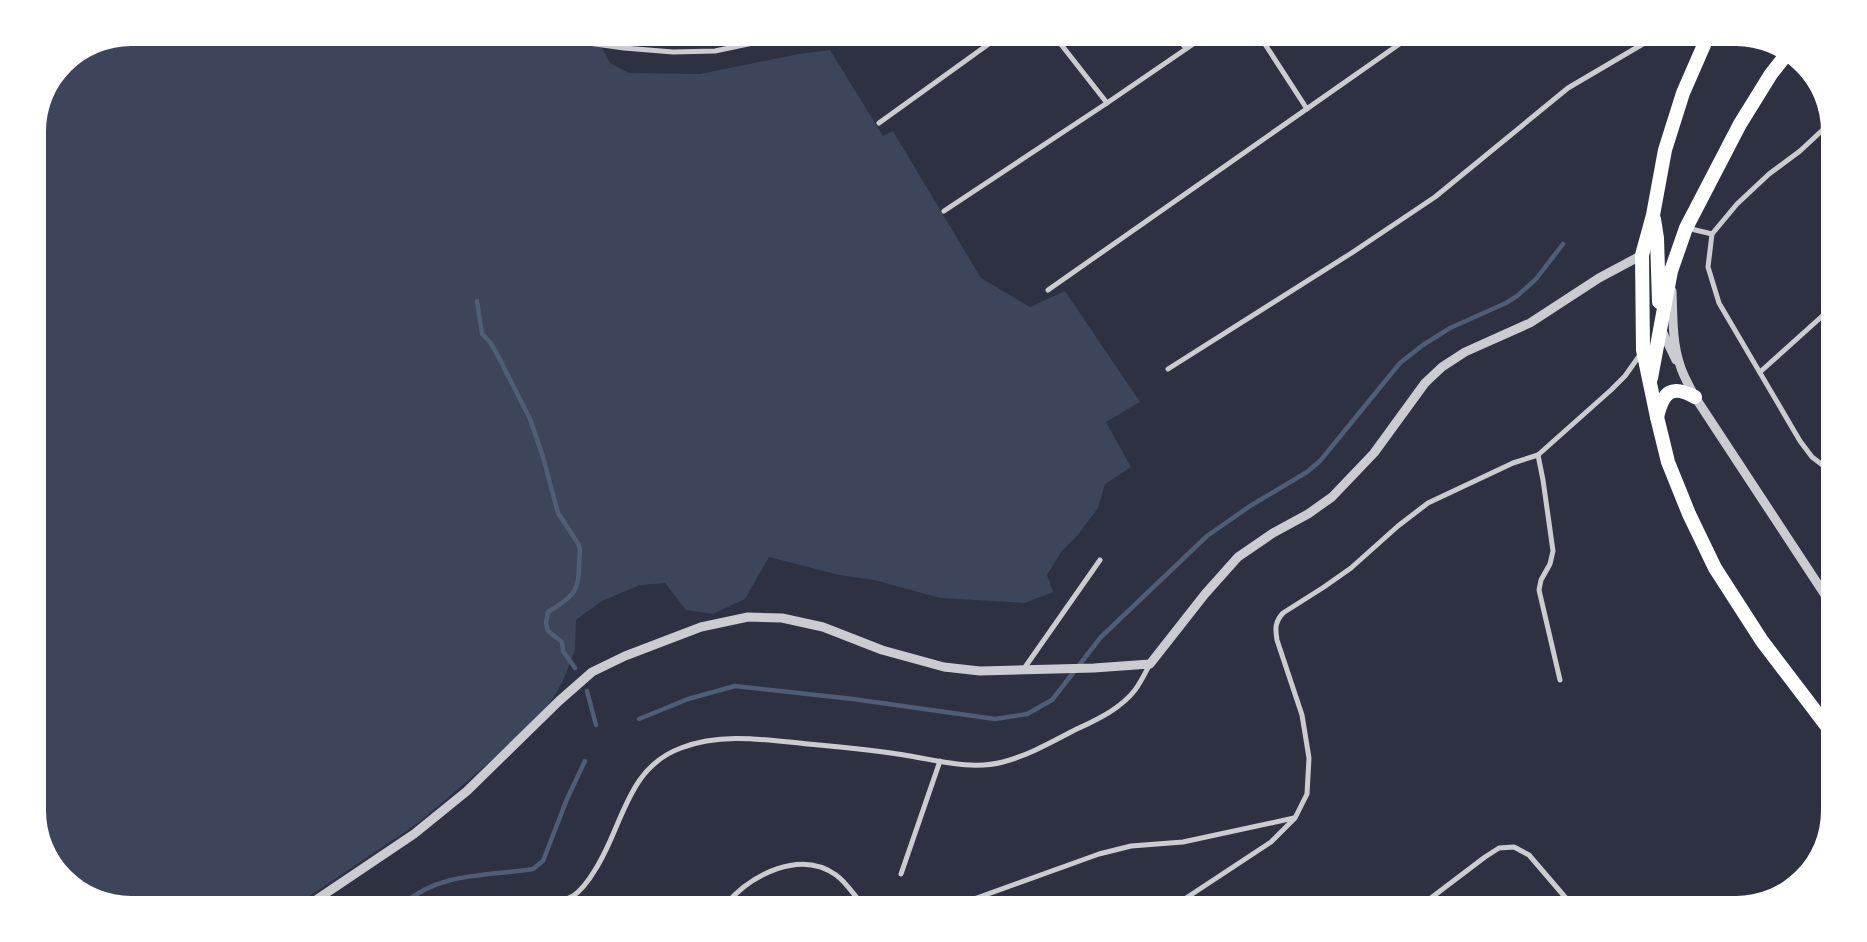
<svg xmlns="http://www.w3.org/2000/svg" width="1867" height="942" viewBox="0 0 1867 942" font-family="'Times New Roman',serif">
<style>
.green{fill:#3c4559}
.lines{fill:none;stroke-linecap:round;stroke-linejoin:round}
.stream{stroke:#4f5d75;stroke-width:4.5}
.minor{stroke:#caccd0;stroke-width:5}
.tertiary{stroke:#caccd0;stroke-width:9}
.trunk{stroke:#fff;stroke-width:14}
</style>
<rect width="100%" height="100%" fill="#2d3142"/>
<path class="green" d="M131,38H597L610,63L629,73L700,74L799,54L830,50L883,136L893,131L981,278L1030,307L1065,291L1140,402L1106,422L1131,467L1105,484L1098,508L1077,536L1061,552L1047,575L1053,592L1025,603L940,598L874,580L839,575L769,557L745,599L713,614L686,610L665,583L640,585L602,601L576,620L575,650L562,683L540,719L418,823L298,904H131L90,895L53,863L38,817V125L65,65L96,45Z"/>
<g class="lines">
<g class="stream">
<path d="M477,301L482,334L490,342L496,352L530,419L543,457L558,513L579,545L580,550C577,588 583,591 548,612L546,623L548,631L562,642L563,651L575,668"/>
<path d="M587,691L596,725"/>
<path d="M639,719L688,699L735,686L853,699L995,719L1027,714L1052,700L1101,637L1207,536L1250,506L1307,472L1320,461L1400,363L1423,345L1450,328L1506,303L1517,296L1536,279L1563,244"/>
<path d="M404,904C438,872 490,876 533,869L543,861L567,799L585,761"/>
</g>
<g class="minor">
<path d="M565,38L574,41L624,48L673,52L715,51L777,38"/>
<path d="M1056,38L1107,103"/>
<path d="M1177,38L1186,48"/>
<path d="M1261,38L1307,109"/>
<path d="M879,123L997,38"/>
<path d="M944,211L1107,103L1202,38"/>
<path d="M1687,228L1712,234L1708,267L1719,303L1800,441L1812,457L1829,470"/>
<path d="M1712,234L1737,204L1769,174L1800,151L1829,124"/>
<path d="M1048,290L1408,38"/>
<path d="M1168,369L1350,254L1435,197L1568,88L1653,38"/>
<path d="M1760,372L1829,310"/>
<path d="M1538,455L1543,480L1553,551L1550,564L1541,580L1539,590L1560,680"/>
<path d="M1023,670L1100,560"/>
<path d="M901,874L940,761"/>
<path d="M556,904C561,902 567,899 573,896C582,890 589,880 595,870C623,827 626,768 681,748C721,732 767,740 808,744C842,747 876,750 910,756C940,761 973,770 1003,762C1026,756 1048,744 1069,733C1091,722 1119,711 1135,690C1141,682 1145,673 1150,664"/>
<path d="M726,904C751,875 800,849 836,875C846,882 854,895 862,904"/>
<path d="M960,904L1099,854L1131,846L1183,842L1294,818"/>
<path d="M1177,904L1271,842L1295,818L1307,794L1309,758L1302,715L1277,640C1275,628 1275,622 1283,613L1324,587L1351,568L1398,526L1428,503L1513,463L1538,455L1611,390L1625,376L1642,352"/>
<path d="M1423,904L1485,857L1499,848L1514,847L1529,855L1571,904"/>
</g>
<g class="tertiary">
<path d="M1672,291C1673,315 1672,342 1680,365C1683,376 1690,387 1695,397L1829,601"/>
<path d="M1661,329L1676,360"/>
<path d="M310,904L414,834L467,791L559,701L592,672L625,656L701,627L748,617L782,618L823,627L882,650L944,667L980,671L1094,668L1150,664L1205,594L1238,557L1273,533L1308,514L1332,497L1374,453L1425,383L1442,367L1465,352L1530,323L1599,278L1642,255"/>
</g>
<g class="trunk">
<path d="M1707,38L1683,93L1665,150L1653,215L1642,255L1643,350L1657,417L1668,462L1689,514L1715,568L1762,641L1829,729"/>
<path d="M1654,219L1657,238L1659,302"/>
<path d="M1651,378L1671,271L1686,228L1740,124L1771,74L1786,55"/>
<path d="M1657,417C1663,392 1671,384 1695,397"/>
</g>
</g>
<path d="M0 0H1867V942H0ZM131 46H1736A85 85 0 0 1 1821 131V811A85 85 0 0 1 1736 896H131A85 85 0 0 1 46 811V131A85 85 0 0 1 131 46Z" fill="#fff" fill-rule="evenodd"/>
</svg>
